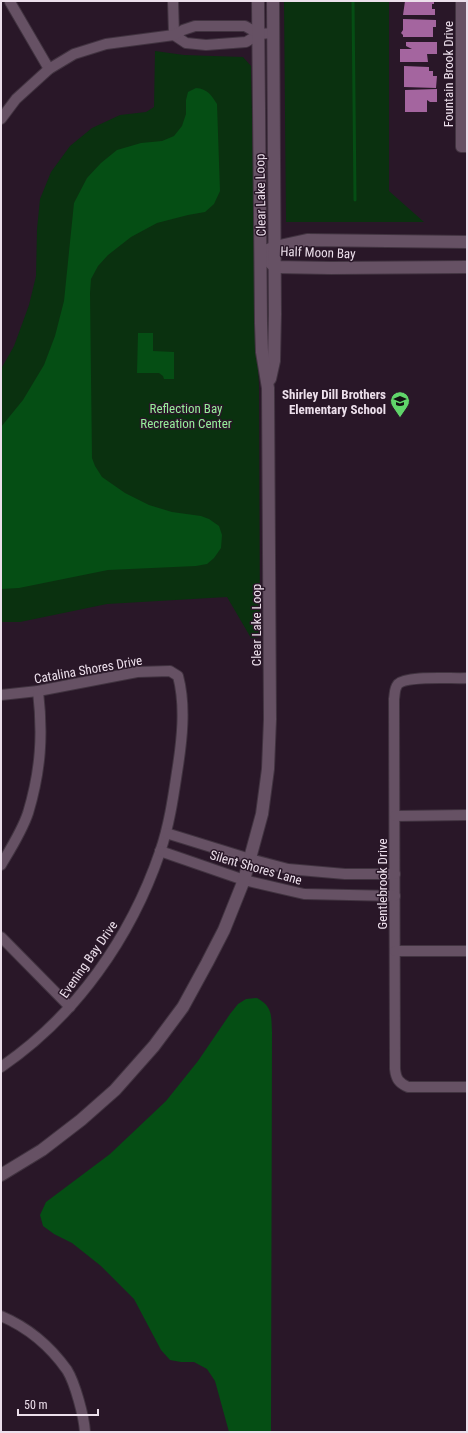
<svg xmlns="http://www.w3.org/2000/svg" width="468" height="1433" viewBox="0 0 468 1433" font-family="'Roboto Condensed',sans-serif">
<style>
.green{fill:#0a310f}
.water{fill:#054e14}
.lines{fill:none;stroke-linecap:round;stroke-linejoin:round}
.stream{stroke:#054e14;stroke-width:3}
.building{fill:#a4659f}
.minor-casing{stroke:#413340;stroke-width:12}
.tertiary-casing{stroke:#413340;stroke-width:14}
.minor{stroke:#665164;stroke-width:10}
.tertiary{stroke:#665164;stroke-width:12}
.labels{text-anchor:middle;stroke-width:3;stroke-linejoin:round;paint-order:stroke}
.street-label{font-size:13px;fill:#ecdfeb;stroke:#291728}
.poi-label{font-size:13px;font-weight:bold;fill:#ecdfeb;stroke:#291728;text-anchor:end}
.park-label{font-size:13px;fill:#96ed9a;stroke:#291728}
</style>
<rect width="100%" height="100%" fill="#291728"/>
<g class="green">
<path d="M284,1H389V191L424,222H286Z"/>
<path d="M155,51L184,55L243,57L251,66L256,329L259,386L260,637L251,638L227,597L107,604L20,622H1V369L14,346L29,305L36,276L37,229L40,199L51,172L70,146L92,128L120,115L146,112L154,107Z"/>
</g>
<g class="water">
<path d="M196,88C208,89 211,95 217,104L220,191L214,204L205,212L188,215L157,223L131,237L108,255L98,266L91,279L90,293L92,458L95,466L102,477L125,493L149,505L172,512L201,516L209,519L219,526L222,535L221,548L214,558L207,564L196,566L108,570L19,588L1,589V427L23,400L44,365L55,336L64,301L74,203L87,178L101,163L117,150L141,143L162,141L174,136L182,126L186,114V100L188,92Z"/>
<path d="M138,333H153V351L174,352V379H164L163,376L159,373H137Z"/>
<path d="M257,998C273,1007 271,1015 272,1032L271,1432H229L215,1381L207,1369L194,1362H181L170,1360L161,1350L134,1299L101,1266L72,1243L54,1234L43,1226L40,1215L46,1202L110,1154L166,1101L198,1061L230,1014L238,1004L246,999Z"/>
</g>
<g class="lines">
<path class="stream" d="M353,1L355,200"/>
</g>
<g class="building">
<path d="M405,1H434V4H432V9H435V15H403Z"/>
<path d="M403,19L436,20V27H433V37H403V35L401,33L403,30Z"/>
<path d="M406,42H437V54H427L428,62H400V49H412L406,46Z"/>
<path d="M404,66L429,67V71H433V76H437L436,88L404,87Z"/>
<path d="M437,89V102H430L427,100V112H405V90Z"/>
</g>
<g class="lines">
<defs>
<g id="minor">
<path d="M10,1V2L49,69"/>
<path d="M173,1L174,35"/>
<path d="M461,1V147H467"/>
<path d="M174,35L186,43L206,45L246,42L259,34L273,33"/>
<path d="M1,119L16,99L49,69L74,54L106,44L174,35L183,30L195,26H245L259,34"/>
<path d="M467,678C453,679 407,675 398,684C394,689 395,694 394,699L395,1069C396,1079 399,1083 408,1087H467"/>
<path d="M1,695L38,691L137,672L170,671L178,676C186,706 182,741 177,772C173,799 169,826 160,852C131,937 76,1016 1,1067"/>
<path d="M395,816L467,815"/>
<path d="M166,833L250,859L288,869L345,874H395"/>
<path d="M160,851L244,880L304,894L395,896"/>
<path d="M1,865C11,848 22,831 28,813C41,770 43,734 38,691"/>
<path d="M1,937L70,1007"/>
<path d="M395,951H467"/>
<path d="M1,1316C27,1327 50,1346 67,1370C75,1383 84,1416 85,1432"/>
</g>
<g id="tertiary">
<path d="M467,242L307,240L275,247L261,253L275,267L331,268L467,267"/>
<path d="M270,379L274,361L275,314L273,1"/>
<path d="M1,1175L42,1150L81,1120L115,1090L154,1046L183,1007L207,963L224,930L244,880L262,814L268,769L270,719L268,388L262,352L261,323L258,1"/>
</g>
</defs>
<use href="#minor" class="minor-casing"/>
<use href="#tertiary" class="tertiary-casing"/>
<use href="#minor" class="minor"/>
<use href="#tertiary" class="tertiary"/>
</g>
<defs>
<symbol id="school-pin" viewBox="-11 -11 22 30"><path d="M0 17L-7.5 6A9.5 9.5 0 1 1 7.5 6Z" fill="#60d56a" stroke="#291728"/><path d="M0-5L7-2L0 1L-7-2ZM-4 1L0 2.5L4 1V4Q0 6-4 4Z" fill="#111"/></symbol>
</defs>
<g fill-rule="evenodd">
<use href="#school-pin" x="389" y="390" width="22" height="30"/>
</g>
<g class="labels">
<g class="street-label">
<text transform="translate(448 74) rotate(-90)" y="5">Fountain Brook Drive</text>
<text transform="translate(260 195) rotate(-91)" y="5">Clear Lake Loop</text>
<text transform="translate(318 252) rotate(2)" y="5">Half Moon Bay</text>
<text transform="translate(256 625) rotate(-90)" y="5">Clear Lake Loop</text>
<text transform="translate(88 669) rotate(-10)" y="5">Catalina Shores Drive</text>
<text transform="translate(256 867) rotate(16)" y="5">Silent Shores Lane</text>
<text transform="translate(382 884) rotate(-90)" y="5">Gentlebrook Drive</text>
<text transform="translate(88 959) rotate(-55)" y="5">Evening Bay Drive</text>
</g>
<g class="poi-label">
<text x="386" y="399">Shirley Dill Brothers<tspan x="386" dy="15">Elementary School</tspan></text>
</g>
<g class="park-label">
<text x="186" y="413">Reflection Bay<tspan x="186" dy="15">Recreation Center</tspan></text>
</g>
</g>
<rect width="468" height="1433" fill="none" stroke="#ecdfeb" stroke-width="4"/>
<path d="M18 1409v6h80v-6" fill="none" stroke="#ecdfeb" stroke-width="2"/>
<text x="24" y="1409" font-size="12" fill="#ecdfeb" stroke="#291728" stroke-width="3" paint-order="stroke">50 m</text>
</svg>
